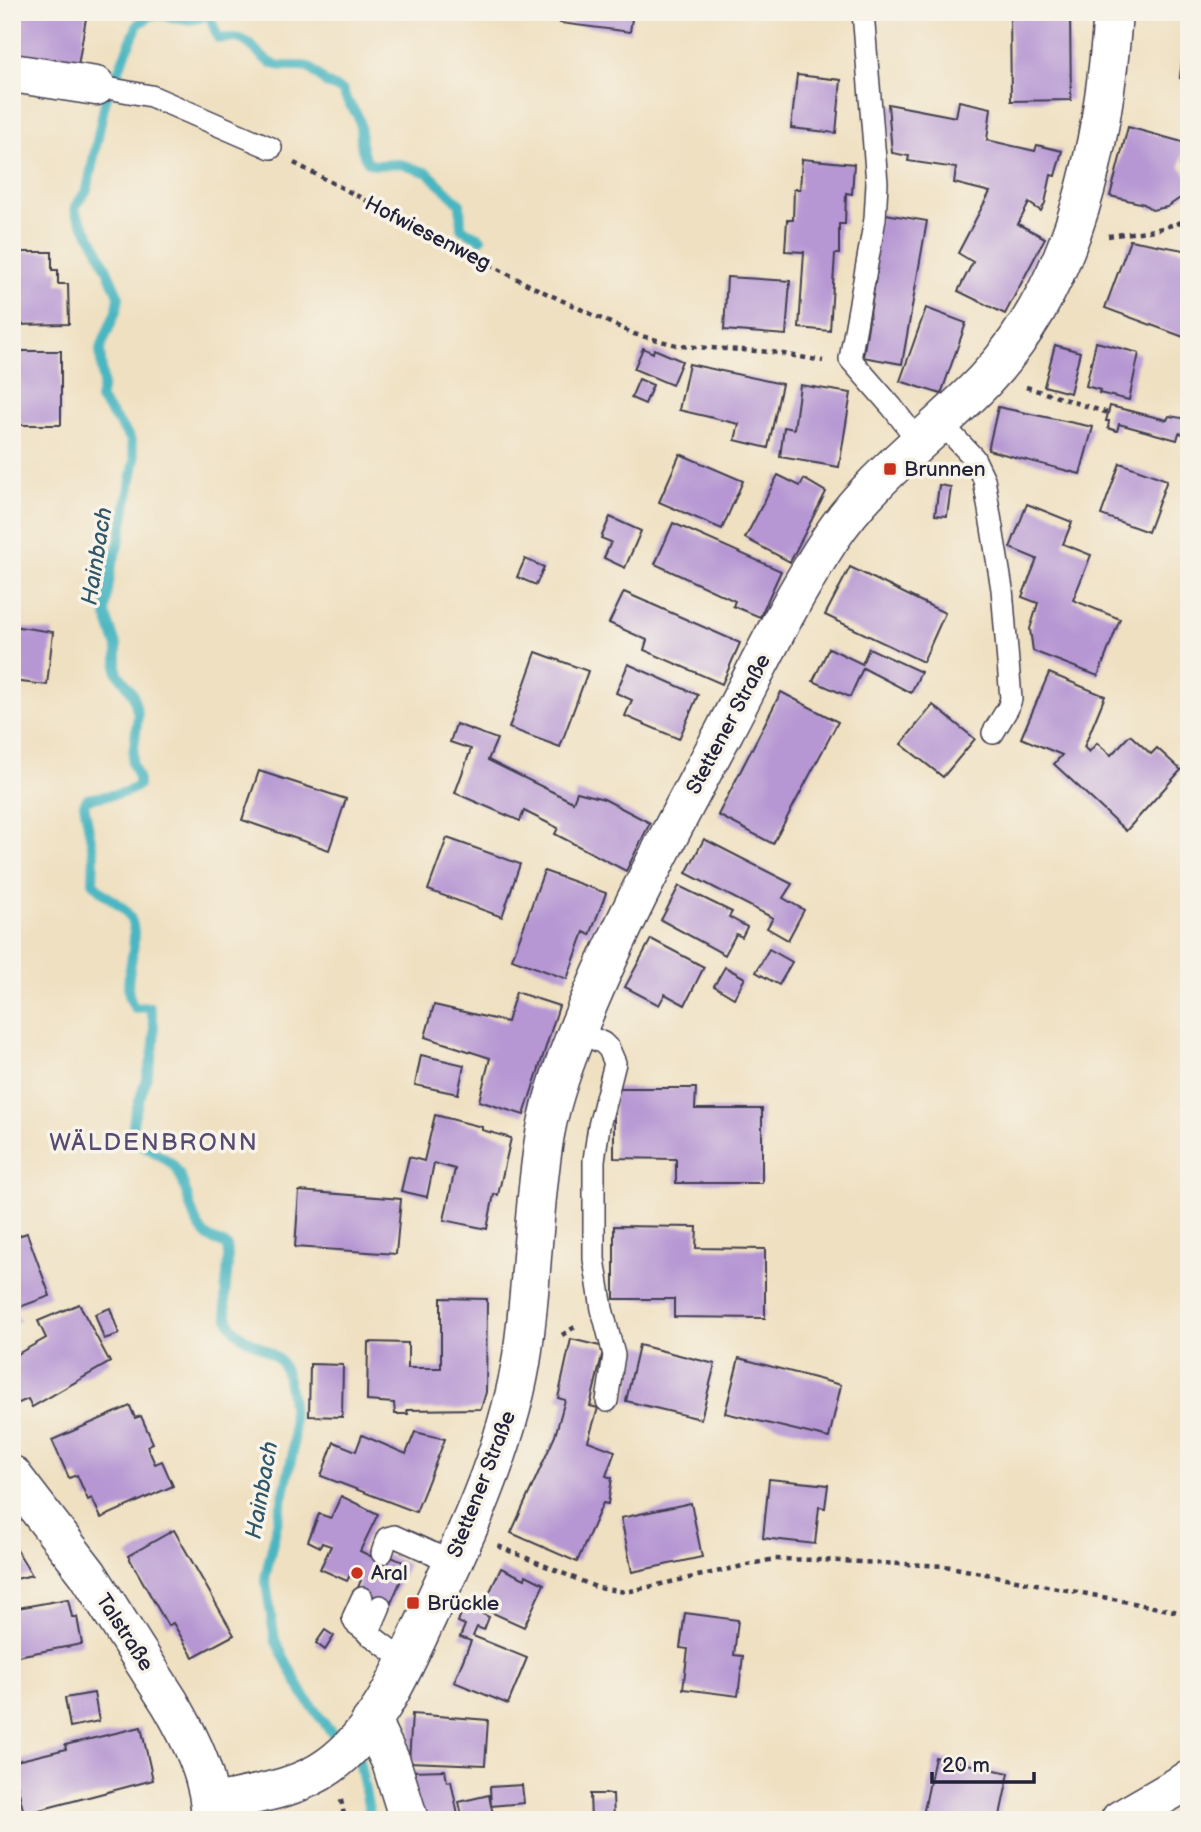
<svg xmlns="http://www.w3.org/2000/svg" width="1201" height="1832" viewBox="0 0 1201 1832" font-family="'Balsamiq Sans',sans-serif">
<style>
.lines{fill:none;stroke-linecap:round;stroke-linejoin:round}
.stream{stroke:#48b6c1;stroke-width:10}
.building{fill:#b697d3}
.service-casing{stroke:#413e4f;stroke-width:24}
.minor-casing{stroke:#413e4f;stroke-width:41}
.tertiary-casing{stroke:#413e4f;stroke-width:41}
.secondary-casing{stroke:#413e4f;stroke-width:41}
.path{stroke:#413e4f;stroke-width:4.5;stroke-dasharray:5 5;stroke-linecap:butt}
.service{stroke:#fff;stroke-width:21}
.minor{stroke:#fff;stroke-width:38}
.tertiary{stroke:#fff;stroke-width:38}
.secondary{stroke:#fff;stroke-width:38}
.poi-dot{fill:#c8321e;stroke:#f7f3e8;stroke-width:2.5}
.labels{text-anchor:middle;stroke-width:7;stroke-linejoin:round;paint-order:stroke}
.street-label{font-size:21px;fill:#22223b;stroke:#f7f3e8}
.poi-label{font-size:21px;fill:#22223b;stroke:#f7f3e8;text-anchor:start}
.water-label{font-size:23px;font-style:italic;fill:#2f566a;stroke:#f7f3e8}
.quarter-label{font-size:24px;letter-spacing:2px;fill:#564b70;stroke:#f7f3e8}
</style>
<rect width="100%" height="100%" fill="#f7f3e8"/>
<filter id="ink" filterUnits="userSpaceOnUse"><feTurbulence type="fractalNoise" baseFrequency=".0143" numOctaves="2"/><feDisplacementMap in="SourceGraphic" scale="14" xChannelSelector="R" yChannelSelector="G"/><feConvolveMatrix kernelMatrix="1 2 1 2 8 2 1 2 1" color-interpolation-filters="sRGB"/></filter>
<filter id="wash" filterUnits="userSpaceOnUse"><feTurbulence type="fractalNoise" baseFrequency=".00686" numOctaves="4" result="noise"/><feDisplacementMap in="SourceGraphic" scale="28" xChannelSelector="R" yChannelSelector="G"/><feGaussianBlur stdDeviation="1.57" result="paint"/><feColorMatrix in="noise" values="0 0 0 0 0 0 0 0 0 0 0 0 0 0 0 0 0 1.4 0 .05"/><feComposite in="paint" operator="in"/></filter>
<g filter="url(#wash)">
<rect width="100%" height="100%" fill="#efe0c1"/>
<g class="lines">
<g class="stream">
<path d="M210,12C189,28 174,14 152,15L138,24L105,102L87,190L75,207L76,213L96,245L119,297L117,309L100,349L103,384L100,399L130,438L135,459L120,539L111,568L105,612L117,647V672L133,694L138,715L132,763L138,777V785C127,796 102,795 87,799L84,804L94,856L93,882C104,900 128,902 133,926C139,952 118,987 135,1008L150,1007C160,1038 151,1065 141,1095C138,1105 133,1115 133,1126C133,1148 161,1152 173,1165C190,1184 187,1220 208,1237C213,1241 221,1242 227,1246C232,1271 219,1295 229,1321C238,1342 267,1345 280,1361C293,1378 294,1430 293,1452L265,1578L275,1640L303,1694L327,1727L359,1760L371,1820"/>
<path d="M209,14L218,38C225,39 233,37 240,39C253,43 259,57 271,63C284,69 296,64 309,67L326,83L343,91C346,104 357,111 359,119C363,135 357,148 369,163L376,165L400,164L428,173L460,204L461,228L481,239"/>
</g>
</g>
<g id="blocks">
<g class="building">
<path d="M12,12H87L78,66L12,57Z"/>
<path d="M562,12H633L630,32L560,23Z"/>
<path d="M1010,12H1070L1071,100L1011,101Z"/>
<path d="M1187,20H1189V79L1180,78Z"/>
<path d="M797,75L841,80L836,133L791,128Z"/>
<path d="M959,101L991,108L987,140L1035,151L1037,145L1062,151L1055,176L1051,175L1045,203L1041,211L1029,203L1018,224L1045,238L1005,314L958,291L973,262L958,253L990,192L954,183L956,168L908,161L909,156L892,153L888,104L956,117Z"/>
<path d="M1128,127L1186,143L1180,166L1189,178L1186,194L1167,207L1152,210L1144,204L1110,196Z"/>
<path d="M802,159L854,164L852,194L846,193L845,224H839V254H835L830,331L799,328L804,252L785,251L787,220H793L794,189H800Z"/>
<path d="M880,213L927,221L902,364L863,357L877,270L870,269Z"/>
<path d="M1130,240L1189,251V339L1105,308Z"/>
<path d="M12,252H52V270H58V284H68L69,324L12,325Z"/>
<path d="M727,277L790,281L786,335L724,330Z"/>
<path d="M926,308L966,323L941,394L900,381Z"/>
<path d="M1096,342L1139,353L1129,400L1099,393L1100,390L1086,386Z"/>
<path d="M1055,345L1080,352L1070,393L1044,386Z"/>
<path d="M643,348L653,353L654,349L682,361L672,385L634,369Z"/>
<path d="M12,351H61V425H20V418H12Z"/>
<path d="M689,364L782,384L768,448L735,440L739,424L679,410Z"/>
<path d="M639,379L653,385L645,404L631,398Z"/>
<path d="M800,385L851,393L839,467L780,457L784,427L794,429Z"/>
<path d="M1110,406L1167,420L1169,416L1189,419V435L1179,433L1177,440L1119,424L1117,431L1108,428L1109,421H1106Z"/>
<path d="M998,407L1093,427L1080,474L988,450Z"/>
<path d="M680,454L743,481L722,529L659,502Z"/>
<path d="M1120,463L1167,480L1148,532L1101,515Z"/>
<path d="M778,475L800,486L804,479L826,492L790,562L745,538Z"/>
<path d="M939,485L951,487L947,516L935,515Z"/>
<path d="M1027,504L1072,522L1063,544L1091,555L1073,600L1120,619L1098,676L1033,651L1030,629L1038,603L1022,597L1037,559L1010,548Z"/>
<path d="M610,517L641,531L625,568L604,558L611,542L601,538Z"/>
<path d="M673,523L781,571L760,617L733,606L735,601L655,564Z"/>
<path d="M525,559L544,567L536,585L517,577Z"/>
<path d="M850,567L945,613L923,662L825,615Z"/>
<path d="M624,592L740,643L722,684L644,650L647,640L609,623Z"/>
<path d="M12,626L53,632L47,685L12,681Z"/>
<path d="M829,648L862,664L869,648L921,672L911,693L863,668L850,697L813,681Z"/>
<path d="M536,652L588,671L560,747L509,728Z"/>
<path d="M628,664L698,695L679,739L625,716L632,700L616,693Z"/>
<path d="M1049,673L1105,696L1084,747L1089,752L1097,743L1111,755L1130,735L1151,754L1157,748L1181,770L1126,831L1054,764L1062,755L1021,738Z"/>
<path d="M781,692L838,722L773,844L718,815Z"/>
<path d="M933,705L975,739L943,777L901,744Z"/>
<path d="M456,724L497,739L488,760L573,802L577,792L604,799L650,823L626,871L555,834L558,828L524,811L520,821L455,793L471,749L450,742Z"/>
<path d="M259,771L346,799L329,850L242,820Z"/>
<path d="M447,838L520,864L502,917L428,890Z"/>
<path d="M704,839L792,884L783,898L804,910L788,940L767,928L773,918L686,873Z"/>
<path d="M544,871L606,893L590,935L584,932L567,979L512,959Z"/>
<path d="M679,886L732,912L729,917L747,927L742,937L736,934L725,955L661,920Z"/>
<path d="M651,939L704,967L685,1005L665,994L659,1005L625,987Z"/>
<path d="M769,949L792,962L779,985L756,972Z"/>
<path d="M725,967L745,978L734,998L714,986Z"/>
<path d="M516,992L559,1006L524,1115L479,1101L490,1058L425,1037L434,1005L507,1022Z"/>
<path d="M421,1055L464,1065L458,1094L415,1085Z"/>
<path d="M614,1088H696L695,1109H762V1183H676V1159L614,1158Z"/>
<path d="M435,1115L482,1127V1130L511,1138L498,1195L494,1194L487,1229L444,1220L455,1169L434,1163L427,1197L401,1191L409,1157L424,1161Z"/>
<path d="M299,1191L401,1199L396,1254L295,1247Z"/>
<path d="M614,1226L697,1227L696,1248L765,1249V1318L674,1317V1299H614Z"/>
<path d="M27,1233L50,1296L14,1309L20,1321L12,1324V1238Z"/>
<path d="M441,1298L487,1299L486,1392L481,1409L407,1410L408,1414H395L394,1403L367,1401L368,1342L408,1343V1368H441Z"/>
<path d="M79,1304L110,1362L32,1407L28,1399L12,1406V1357L46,1338L38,1321Z"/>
<path d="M110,1308L119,1334L104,1339L95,1314Z"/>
<path d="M571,1339L604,1347L590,1406L598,1408L588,1441L615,1451L606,1476L612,1478L608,1504L603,1503L577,1562L511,1533L555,1436L565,1400L558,1398Z"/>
<path d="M639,1345L715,1364L701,1419L626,1401Z"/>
<path d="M739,1358L841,1385L829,1438L725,1413Z"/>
<path d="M310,1364L343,1365L342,1417L309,1416Z"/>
<path d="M130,1406L135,1418L141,1416L153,1443L147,1446L155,1464L162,1461L173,1486L101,1518L92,1498L88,1500L77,1475L69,1478L52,1440Z"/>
<path d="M415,1432L445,1439L416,1512L321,1476L334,1442L356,1451L362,1435L406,1454Z"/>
<path d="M769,1479L828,1485L825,1508L819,1507L815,1544L763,1538Z"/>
<path d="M341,1496L378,1514L360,1551L372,1557L375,1550L408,1564L388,1610L355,1595L361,1580L350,1575L347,1581L320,1569L331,1546L322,1543L320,1547L308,1541L319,1514L331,1518Z"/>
<path d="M691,1503L702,1557L632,1572L621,1518Z"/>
<path d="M174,1530L234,1635L193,1657L173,1623L168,1626L128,1556Z"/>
<path d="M12,1542L32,1575L12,1580Z"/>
<path d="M501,1568L525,1579L526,1575L544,1584L524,1627L482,1608Z"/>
<path d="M68,1599L72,1617H77L82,1644L12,1657V1609Z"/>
<path d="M464,1605L489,1617L484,1630L477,1627L473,1636L527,1658L508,1704L454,1682L471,1641L460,1637L465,1625L458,1622Z"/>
<path d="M685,1613L738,1620L734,1655L743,1656L738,1696L683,1689L688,1649L680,1648Z"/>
<path d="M325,1630L334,1636L325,1650L316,1643Z"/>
<path d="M94,1693L99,1721L70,1727L65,1698Z"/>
<path d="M412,1714L488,1720L485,1765L409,1762Z"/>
<path d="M141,1727L153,1780L24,1814L12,1762L66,1749L65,1745Z"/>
<path d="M935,1757L1009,1773L999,1820H922Z"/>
<path d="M445,1770L447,1782L451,1781L459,1820H421L411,1771Z"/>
<path d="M522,1785L524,1803L491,1806L494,1816L463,1820L459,1802L489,1795L491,1806L490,1787Z"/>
<path d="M590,1794H613L614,1820H591Z"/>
</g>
</g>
</g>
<g filter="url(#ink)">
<use href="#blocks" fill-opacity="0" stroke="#413e4f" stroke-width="2"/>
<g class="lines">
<defs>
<g id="service">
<path d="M863,12L877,183L875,219L850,359L892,407L919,442"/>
<path d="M96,86L151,96L271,148"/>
<path d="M941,423L974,458L984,479L1002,589L1011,699L1008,708L993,733"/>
<path d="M577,1031L603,1043L609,1049L615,1063L599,1126L594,1160V1259L602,1309L614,1355L607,1401"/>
<path d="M382,1553L387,1538L394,1536L452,1562"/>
<path d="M362,1598L353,1618L355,1623L406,1662"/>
<path d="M368,1634L380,1606"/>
</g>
<g id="minor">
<path d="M12,73L96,86"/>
<path d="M371,1721L391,1762L409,1820"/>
<path d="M1120,1820L1189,1780"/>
</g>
<path id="tertiary" d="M210,1804C249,1795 296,1790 329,1766C374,1734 400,1676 422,1628C462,1544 505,1456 521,1363C533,1287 532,1209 545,1134C552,1096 566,1059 580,1024C621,923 673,827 724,732C758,667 790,600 830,539C871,477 933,434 984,381C1076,284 1104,142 1113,12"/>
<path id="secondary" d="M12,1475L88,1574L170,1703C191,1739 210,1777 211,1820"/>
</defs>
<use href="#service" class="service-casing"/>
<use href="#minor" class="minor-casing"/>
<use href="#tertiary" class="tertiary-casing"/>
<use href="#secondary" class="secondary-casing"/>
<g class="path">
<path d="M294,163L531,286L634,334L680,346L772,352L823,361"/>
<path d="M1108,236L1155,230L1189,220"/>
<path d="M1026,387L1108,413"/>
<path d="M562,1335L578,1325"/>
<path d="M498,1546L598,1588L626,1592L774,1559L819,1560L945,1566L1189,1614"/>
<path d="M341,1800L345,1820"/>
</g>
<use href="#service" class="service"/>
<use href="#minor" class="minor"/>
<use href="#tertiary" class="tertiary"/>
<use href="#secondary" class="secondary"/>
</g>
</g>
<g class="poi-dot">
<rect x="883" y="462" width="14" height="14" rx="3.5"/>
<circle cx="357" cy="1573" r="7"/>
<rect x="406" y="1596" width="14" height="14" rx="3.5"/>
</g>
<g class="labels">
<g class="street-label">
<text transform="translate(428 233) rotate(27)" y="7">Hofwiesenweg</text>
<text transform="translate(728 724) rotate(-62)" y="7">Stettener Straße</text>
<text transform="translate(481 1484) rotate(-69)" y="7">Stettener Straße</text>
<text transform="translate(125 1632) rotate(57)" y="7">Talstraße</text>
</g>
<g class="poi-label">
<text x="904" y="476">Brunnen</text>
<text x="371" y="1580">Aral</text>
<text x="427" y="1610">Brückle</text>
</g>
<g class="water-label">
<text transform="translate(96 556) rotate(-81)" y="8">Hainbach</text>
<text transform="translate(261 1490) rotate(-80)" y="8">Hainbach</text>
</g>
<g class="quarter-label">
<text x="154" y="1150">WÄLDENBRONN</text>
</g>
</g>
<rect width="1201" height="1832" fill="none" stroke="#f7f3e8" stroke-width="42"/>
<path d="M932 1772v10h102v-10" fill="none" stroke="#22223b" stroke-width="3.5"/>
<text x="942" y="1772" font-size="21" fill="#22223b" stroke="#f7f3e8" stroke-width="5" paint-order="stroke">20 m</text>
</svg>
